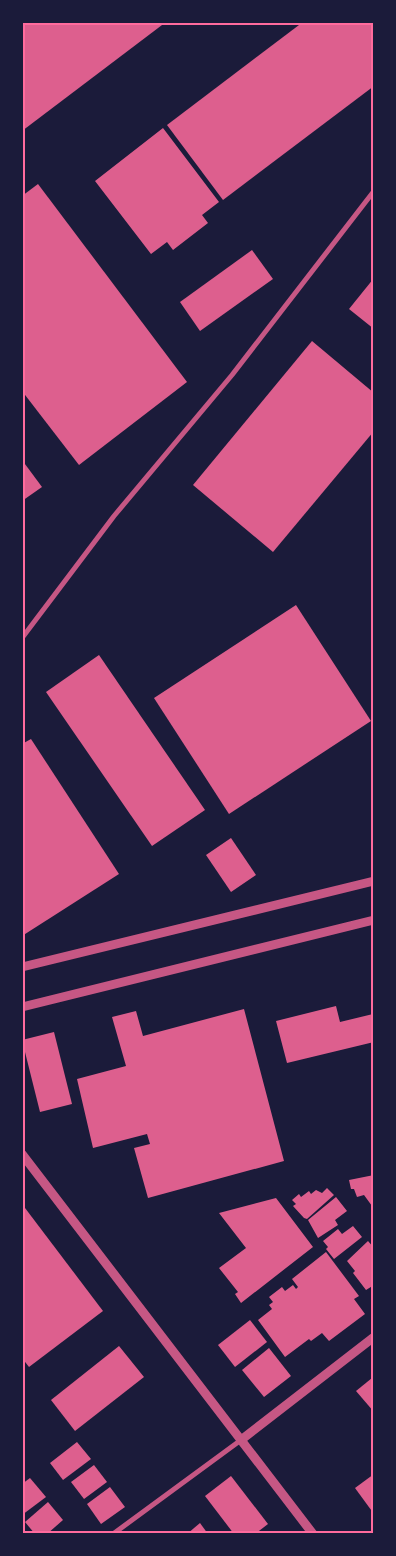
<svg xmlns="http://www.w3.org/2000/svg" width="396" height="1556" viewBox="0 0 396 1556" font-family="Literata,serif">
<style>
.building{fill:#dd5f8e}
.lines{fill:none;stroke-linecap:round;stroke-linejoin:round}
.minor{stroke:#c65784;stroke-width:5}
.tertiary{stroke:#c65784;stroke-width:9}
.neatline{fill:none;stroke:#ff6b9d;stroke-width:2}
</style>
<rect width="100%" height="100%" fill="#1b1b3a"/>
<g class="building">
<path d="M22,22H166L22,131Z"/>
<path d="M303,22H374V86L223,200L167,125Z"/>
<path d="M163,128L219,202L202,215L208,223L173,250L167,242L151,254L95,181Z"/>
<path d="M38,184L187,382L79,465L22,391V196Z"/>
<path d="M252,250L273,279L200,331L180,302Z"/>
<path d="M374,278V329L349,309Z"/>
<path d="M312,341L374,393V431L273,552L193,485Z"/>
<path d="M22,460L42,487L22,501Z"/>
<path d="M296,605L371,721L229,814L154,698Z"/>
<path d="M99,655L205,810L152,846L46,692Z"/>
<path d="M31,739L119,874L22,936V744Z"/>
<path d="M231,838L256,875L231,892L206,855Z"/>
<path d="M336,1006L340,1022L373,1014L374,1042L287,1063L276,1021Z"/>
<path d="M244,1009L284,1161L148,1198L134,1148L150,1144L147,1134L93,1148L77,1079L126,1066L112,1017L136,1011L143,1036Z"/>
<path d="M54,1032L72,1104L40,1112L22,1040Z"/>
<path d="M374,1175V1205L372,1206L364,1195L357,1197L354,1189H351L349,1180Z"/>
<path d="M327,1188L334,1195L307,1219L304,1218L293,1206L296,1204L292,1200L299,1194L301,1197L309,1191L311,1194L316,1190L322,1193Z"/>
<path d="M336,1197L347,1211L335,1220L338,1225L318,1238L308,1220Z"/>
<path d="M276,1198L313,1247L241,1303L235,1294L238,1292L219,1268L246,1248L219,1213Z"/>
<path d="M22,1204L103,1311L29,1367L22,1358Z"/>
<path d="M353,1226L362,1237L334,1259L326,1249L328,1247L323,1241L338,1229L342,1234Z"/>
<path d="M368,1241L374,1248V1285L366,1290L353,1273L355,1271L347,1261Z"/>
<path d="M326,1252L359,1296L354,1299L365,1314L329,1341L322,1333L311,1341L309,1339L285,1357L258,1320L272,1309L269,1305L273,1302L269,1297L282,1287L285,1291L293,1285L296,1289L298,1287L292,1279Z"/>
<path d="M250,1320L267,1342L235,1367L218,1345Z"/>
<path d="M119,1346L144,1377L75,1431L51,1400Z"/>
<path d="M269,1348L291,1376L264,1397L242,1370Z"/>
<path d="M372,1378L374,1380V1412L356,1391Z"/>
<path d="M77,1442L91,1459L63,1480L50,1463Z"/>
<path d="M94,1465L107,1482L84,1499L71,1482Z"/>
<path d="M374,1474V1514L355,1488Z"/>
<path d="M231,1476L268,1524L255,1534H234L205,1496Z"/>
<path d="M30,1478L46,1497L22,1515V1484Z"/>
<path d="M110,1487L125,1507L101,1524L87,1504Z"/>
<path d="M48,1502L63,1520L47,1534H35L25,1522Z"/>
<path d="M200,1523L208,1534H187Z"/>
</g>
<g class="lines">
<g class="minor">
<path d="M22,638L114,516L232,375L374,191"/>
<path d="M113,1534L241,1440"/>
</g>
<g class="tertiary">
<path d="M22,967L374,881"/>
<path d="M22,1007L374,920"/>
<path d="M22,1154L313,1534"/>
<path d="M241,1440L374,1337"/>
</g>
</g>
<rect width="396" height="1556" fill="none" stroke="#1b1b3a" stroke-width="48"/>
<rect x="24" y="24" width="348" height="1508" class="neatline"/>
</svg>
